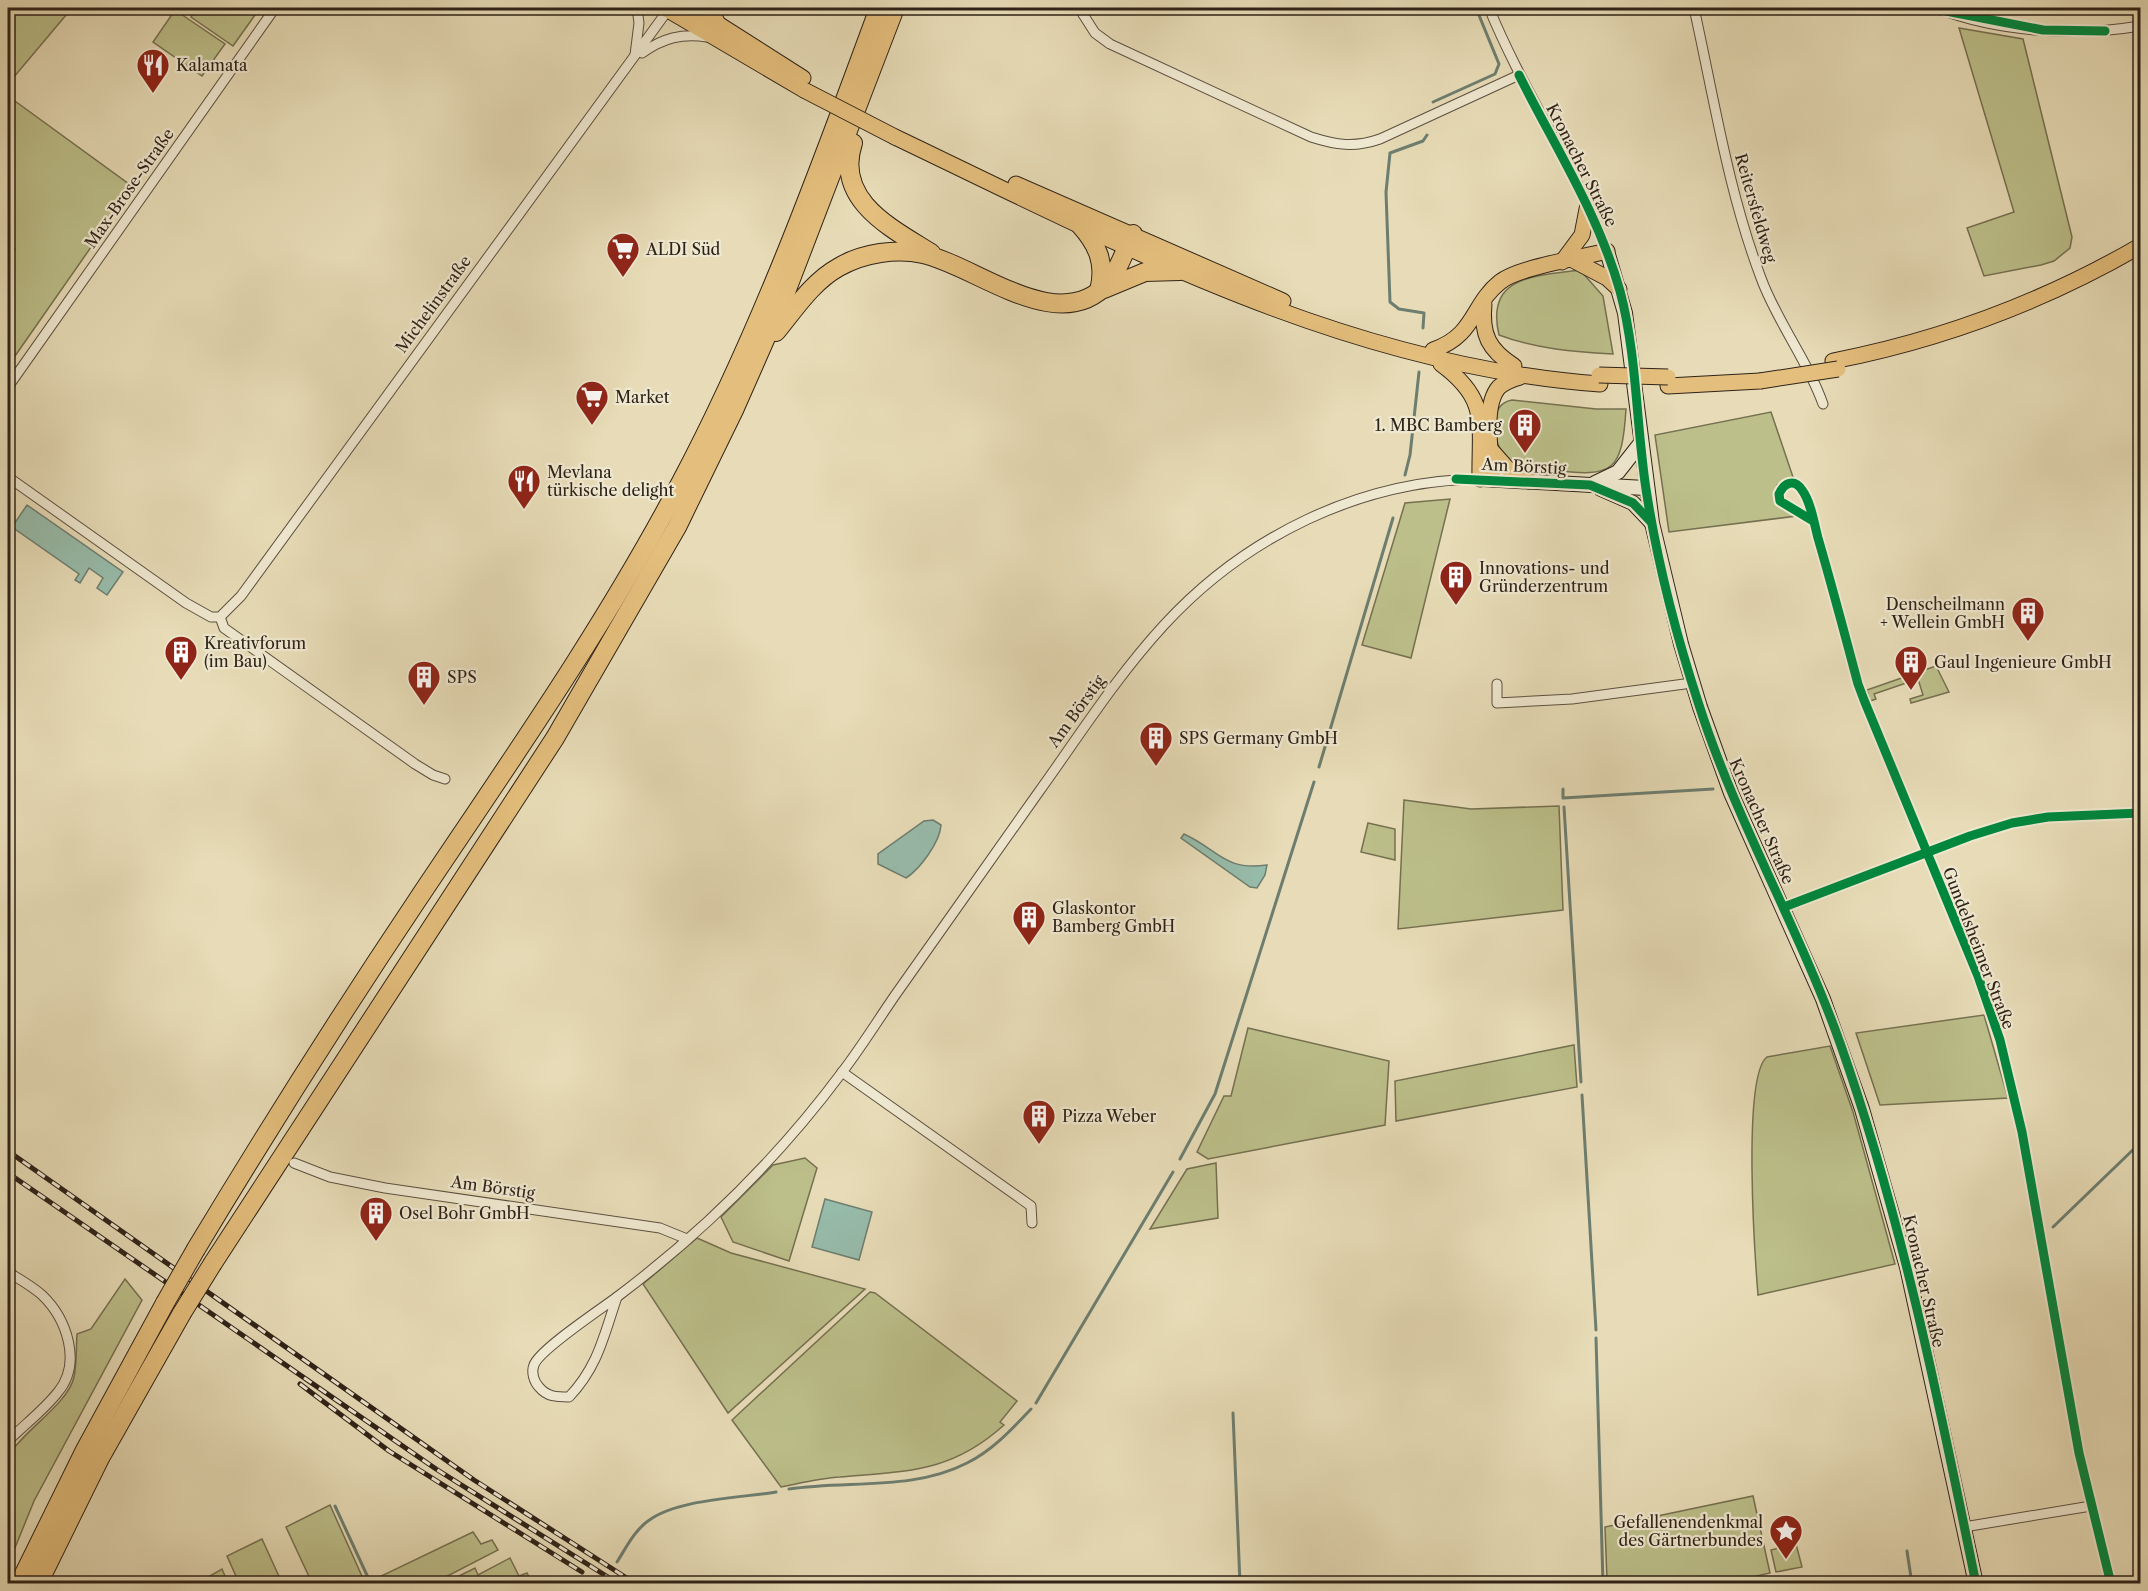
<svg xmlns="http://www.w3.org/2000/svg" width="2148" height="1591" viewBox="0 0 2148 1591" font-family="'Libre Caslon Text',serif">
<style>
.green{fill:#bcbf8a;stroke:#757051;stroke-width:1.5}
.water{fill:#97bcab;stroke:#6d7e70;stroke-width:1.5}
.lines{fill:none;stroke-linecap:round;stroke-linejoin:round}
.stream{stroke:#6d7e70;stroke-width:3}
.street-casing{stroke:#5c5040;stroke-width:11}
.secondary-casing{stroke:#2e2218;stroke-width:16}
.primary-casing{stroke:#2e2218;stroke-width:17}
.highway-casing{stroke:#2e2218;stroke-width:20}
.street{stroke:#efe8d0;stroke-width:9}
.secondary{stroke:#efe8d0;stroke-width:14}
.primary{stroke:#e4be7c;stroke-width:15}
.highway{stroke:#e4be7c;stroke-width:18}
.rail-casing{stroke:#2e2218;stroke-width:5}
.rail{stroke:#efe8d0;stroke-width:3;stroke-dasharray:9;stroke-linecap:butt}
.primary-bridge-casing{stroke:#2e2218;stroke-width:17;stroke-linecap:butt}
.highway-bridge-casing{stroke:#2e2218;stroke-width:20;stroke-linecap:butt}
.primary-bridge{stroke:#e4be7c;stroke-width:15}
.highway-bridge{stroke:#e4be7c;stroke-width:18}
.cycleway-casing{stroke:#efe8d0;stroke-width:13}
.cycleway{stroke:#00873e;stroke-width:9}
.labels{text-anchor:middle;stroke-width:4.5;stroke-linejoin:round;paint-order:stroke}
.poi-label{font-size:16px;fill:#2e2218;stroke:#efe8d0;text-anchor:start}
.street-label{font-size:16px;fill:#2e2218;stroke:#efe8d0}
</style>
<rect width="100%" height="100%" fill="#e7dcb7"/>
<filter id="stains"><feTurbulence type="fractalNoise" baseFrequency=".00333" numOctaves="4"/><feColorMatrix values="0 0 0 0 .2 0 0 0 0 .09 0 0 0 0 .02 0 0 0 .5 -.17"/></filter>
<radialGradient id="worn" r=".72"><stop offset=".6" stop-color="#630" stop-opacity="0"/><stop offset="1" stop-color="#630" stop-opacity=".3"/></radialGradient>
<g class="green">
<path d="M8,8H72L8,84Z"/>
<path d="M197,8H260L233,46L191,17Z"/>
<path d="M175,10L225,44L202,76L153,42Z"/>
<path d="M1959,28L2023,39L2072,237L2070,248L2054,261L2041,265L1984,276L1967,228L2014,212Z"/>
<path d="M8,96L133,187L8,366V260L15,249L8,244V232L12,226L8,223Z"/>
<path d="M1580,270L1603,296L1613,354C1575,352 1536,349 1499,335C1485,276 1534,276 1580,270Z"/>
<path d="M1512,400L1596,409H1626C1622,471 1614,478 1553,470C1540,468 1520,469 1509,460C1492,447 1486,404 1512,400Z"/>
<path d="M1771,412L1793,477L1777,485C1770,504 1782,510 1797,516L1669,532L1655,435Z"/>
<path d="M1450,499L1411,658L1362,645L1405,503Z"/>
<path d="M1936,666L1949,692L1911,703L1910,699L1923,695L1918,679L1874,694L1876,699L1870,701L1867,690Z"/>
<path d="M1404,800L1471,809L1559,806L1563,910L1398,929Z"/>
<path d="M1368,823L1395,829V860L1361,852Z"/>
<path d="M1984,1015L2008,1098L1880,1105L1856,1033Z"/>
<path d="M1248,1028L1389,1061L1385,1125L1208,1159L1197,1152L1224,1096H1231Z"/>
<path d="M1574,1045L1577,1087L1396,1121L1395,1081Z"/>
<path d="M1830,1046L1853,1112L1895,1264L1758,1295C1755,1258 1742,1076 1767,1057Z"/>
<path d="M805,1158L817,1168L789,1261L733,1242L721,1217L773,1165Z"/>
<path d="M1216,1163L1218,1218L1150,1229L1187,1169Z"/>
<path d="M697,1238L731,1253L865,1289L728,1413L643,1284Z"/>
<path d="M125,1279L142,1300L34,1501L8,1565V1456C24,1430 68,1404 74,1377C77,1363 76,1348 77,1334L91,1329Z"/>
<path d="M870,1292L875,1293L1017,1401L1000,1422L1004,1425C951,1473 907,1471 840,1477C821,1478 801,1483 781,1487L732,1420Z"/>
<path d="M1753,1496L1770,1573L1726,1583L1634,1584V1578L1607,1580L1605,1527Z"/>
<path d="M330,1505L365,1583H312L286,1527Z"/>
<path d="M473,1532L481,1544L492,1540L498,1550L434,1583H379L377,1578Z"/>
<path d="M262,1539L282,1583H239L227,1556Z"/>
<path d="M1796,1544L1802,1567L1776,1572L1771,1550Z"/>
<path d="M510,1558L519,1576L527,1573L532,1583H445L475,1568L478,1575Z"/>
<path d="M222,1569L228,1583H202L201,1581Z"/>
</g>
<g class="water">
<path d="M27,505L123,572L107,595L97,588L103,578L89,568L80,583L75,580L79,574L12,527Z"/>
<path d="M933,820L941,825C940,842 920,869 906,878L878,864V854L924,821Z"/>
<path d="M1184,834C1219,850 1224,871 1267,865L1265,875L1257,888L1250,887L1181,838Z"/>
<path d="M825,1199L872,1212L859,1260L812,1247Z"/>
</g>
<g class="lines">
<g class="stream">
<path d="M1433,102L1495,74L1499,64L1476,8"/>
<path d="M1423,328L1424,313L1399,309L1390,302L1386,192L1390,153L1423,141L1427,135"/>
<path d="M1405,475L1410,455L1419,372"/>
<path d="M1319,767L1393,518"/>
<path d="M1563,789V798L1713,789"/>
<path d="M1564,807L1581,1082"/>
<path d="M1582,1095L1596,1330"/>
<path d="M1180,1159L1215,1094L1314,782"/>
<path d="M2053,1227L2140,1143"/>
<path d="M1596,1338L1603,1584"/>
<path d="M1036,1403L1173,1172"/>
<path d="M1233,1413L1240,1584"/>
<path d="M789,1489C848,1480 913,1491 967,1463C992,1451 1012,1429 1031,1409"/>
<path d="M335,1506L371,1584"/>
<path d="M1907,1551L1912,1584"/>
<path d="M617,1562C626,1548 634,1531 648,1521C677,1499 740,1498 776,1492"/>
</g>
<defs>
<g id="street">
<path d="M1079,8L1095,33L1110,44L1311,137C1336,145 1354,148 1380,139L1519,75"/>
<path d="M1489,8C1523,91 1575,166 1607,251"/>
<path d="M1694,8C1714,98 1728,191 1761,278C1777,322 1807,359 1823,404"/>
<path d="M1936,8C1999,32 2074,37 2140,26"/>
<path d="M642,53C663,38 682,33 707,37"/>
<path d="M635,55L639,23L637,8"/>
<path d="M8,387L275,8"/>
<path d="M8,477L186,603L211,617H220L241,596L668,10"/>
<path d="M1813,521L1780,501L1779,494C1784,483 1794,478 1802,490C1811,502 1814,523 1818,538C1832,586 1845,635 1858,684L1864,700L1978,976L2000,1040L2022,1132L2079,1453L2111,1584"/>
<path d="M220,617L224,628L415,764L433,775L445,779"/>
<path d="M1497,684V703L1572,699L1692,683"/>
<path d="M1784,907L1970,836L2012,823L2048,817L2140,813"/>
<path d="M842,1072L1031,1206L1032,1223"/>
<path d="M294,1163L330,1177L385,1188L660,1228L687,1239"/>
<path d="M8,1272C19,1279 32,1286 42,1295C67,1319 82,1363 58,1392C44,1410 24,1425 8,1441"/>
<path d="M617,1297C702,1233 780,1156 843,1071C862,1046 878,1020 896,994C943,927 991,860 1038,793C1079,736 1117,676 1164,625C1245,537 1360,480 1480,479"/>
<path d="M617,1297C604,1335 598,1367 569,1397C557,1397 547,1397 539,1387C534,1382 531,1372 534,1365C539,1350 601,1309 617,1297Z"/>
<path d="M1964,1527L2091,1506"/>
</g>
<g id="secondary">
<path d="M1607,251L1625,313L1652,523L1681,644L1700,707L1731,793L1823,999L1862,1109L1907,1267L1976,1584"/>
<path d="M1483,479L1645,488"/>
<path d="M1595,483L1618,472L1640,444"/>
<path d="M1601,489L1633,503L1651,522"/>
</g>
<g id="primary">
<path d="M670,8L668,10L804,90"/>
<path d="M693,8L803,78"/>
<path d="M895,137C1121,245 1346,366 1600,384"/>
<path d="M1016,184L1283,301"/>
<path d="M1573,260L1607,278L1619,289"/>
<path d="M1562,262L1582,235L1588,204"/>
<path d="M1484,304C1481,335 1489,350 1514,366"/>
<path d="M1433,350C1476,335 1471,305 1500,282C1519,267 1581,258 1607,251"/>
<path d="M1833,361C1941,340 2045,301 2140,246"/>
<path d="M1441,364C1490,400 1479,424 1480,479"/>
<path d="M1668,386L1760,381"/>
<path d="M1491,450L1507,468L1529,481"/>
<path d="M1493,479C1491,455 1482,406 1499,387C1505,382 1513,379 1520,377"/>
</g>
<g id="highway">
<path d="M705,8L715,21"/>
<path d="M853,143C834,200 891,228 931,253"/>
<path d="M1080,225C1098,245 1106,264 1099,291"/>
<path d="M1104,289L1145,272L1180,271"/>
<path d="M776,332C795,309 812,282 839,267C863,253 897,248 923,254C977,266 1059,338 1108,283C1119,270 1125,249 1133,234"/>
<path d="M196,1249C267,1131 341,1014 418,899C509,763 604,628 681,482C761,331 820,168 879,8"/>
<path d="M213,1263L555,738L677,527L735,408L786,292L895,8"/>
<path d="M19,1584L85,1450L165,1303"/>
<path d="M38,1584L100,1458L182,1313"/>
</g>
</defs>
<use href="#street" class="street-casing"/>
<use href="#secondary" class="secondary-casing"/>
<use href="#primary" class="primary-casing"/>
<use href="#highway" class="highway-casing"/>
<use href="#street" class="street"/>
<use href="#secondary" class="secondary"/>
<use href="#primary" class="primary"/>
<use href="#highway" class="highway"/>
<defs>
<g id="rail">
<path d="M8,1151L474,1480L636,1584"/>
<path d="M8,1173L436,1469L619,1584"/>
<path d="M300,1384L389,1451L582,1572"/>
</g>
</defs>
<use href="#rail" class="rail-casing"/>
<use href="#rail" class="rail"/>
<defs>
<g id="primary-bridge">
<path d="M804,90L895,137"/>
<path d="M1599,375L1668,377"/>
<path d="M1760,381L1838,369"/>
</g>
<g id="highway-bridge">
<path d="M165,1303L196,1249"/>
<path d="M182,1313L213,1263"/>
</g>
</defs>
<use href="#primary-bridge" class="primary-bridge-casing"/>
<use href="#highway-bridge" class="highway-bridge-casing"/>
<use href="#primary-bridge" class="primary-bridge"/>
<use href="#highway-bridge" class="highway-bridge"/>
<defs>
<g id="cycleway">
<path d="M1946,11L2043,30L2105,31"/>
<path d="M1519,75C1555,147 1598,213 1620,291C1637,355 1636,423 1646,489C1657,561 1676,635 1699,705C1736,821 1799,928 1840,1043C1902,1218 1939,1402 1976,1584"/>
<path d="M1456,479L1590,485L1633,503L1651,522"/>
<path d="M1813,521L1780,501L1779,494C1784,483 1794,478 1802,490C1811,502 1814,523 1818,538C1832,586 1845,635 1858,684L1864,700L1978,976L2000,1040L2022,1132L2079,1453L2111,1584"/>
<path d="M1784,907L1970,836L2012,823L2048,817L2140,813"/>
</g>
</defs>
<use href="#cycleway" class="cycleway-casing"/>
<use href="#cycleway" class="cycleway"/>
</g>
<defs>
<symbol id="restaurant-pin" viewBox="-11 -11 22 30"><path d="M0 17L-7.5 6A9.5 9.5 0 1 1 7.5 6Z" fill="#8f2418" stroke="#efe8d0"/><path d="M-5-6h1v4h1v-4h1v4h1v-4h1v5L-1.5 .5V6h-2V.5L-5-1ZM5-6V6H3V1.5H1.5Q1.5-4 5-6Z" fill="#fff"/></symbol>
<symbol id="supermarket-pin" viewBox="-11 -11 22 30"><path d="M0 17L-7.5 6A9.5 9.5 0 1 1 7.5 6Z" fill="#8f2418" stroke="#efe8d0"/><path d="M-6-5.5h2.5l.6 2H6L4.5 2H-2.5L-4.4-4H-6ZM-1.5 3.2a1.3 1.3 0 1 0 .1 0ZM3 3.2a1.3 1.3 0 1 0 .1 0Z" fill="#fff"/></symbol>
<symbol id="building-pin" viewBox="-11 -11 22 30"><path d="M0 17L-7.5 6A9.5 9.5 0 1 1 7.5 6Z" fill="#8f2418" stroke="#efe8d0"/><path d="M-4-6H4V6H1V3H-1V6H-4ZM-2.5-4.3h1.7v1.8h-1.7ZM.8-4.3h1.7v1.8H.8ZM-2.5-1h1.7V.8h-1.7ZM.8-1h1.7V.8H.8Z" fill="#fff"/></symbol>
<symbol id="sight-pin" viewBox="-11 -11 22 30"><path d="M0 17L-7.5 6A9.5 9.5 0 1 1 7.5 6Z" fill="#8f2418" stroke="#efe8d0"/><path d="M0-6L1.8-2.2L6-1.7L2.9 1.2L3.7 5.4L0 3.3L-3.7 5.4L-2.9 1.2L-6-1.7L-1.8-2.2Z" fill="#fff"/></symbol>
</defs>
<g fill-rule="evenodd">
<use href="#restaurant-pin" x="134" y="46" width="38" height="52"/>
<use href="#supermarket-pin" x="604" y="230" width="38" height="52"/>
<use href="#supermarket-pin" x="573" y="378" width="38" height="52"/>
<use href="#building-pin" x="1506" y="406" width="38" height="52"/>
<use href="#restaurant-pin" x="505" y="462" width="38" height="52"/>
<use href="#building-pin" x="1437" y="558" width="38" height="52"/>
<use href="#building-pin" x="2009" y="594" width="38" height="52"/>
<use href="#building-pin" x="162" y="633" width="38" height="52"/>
<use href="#building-pin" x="1892" y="643" width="38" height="52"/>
<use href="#building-pin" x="405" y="658" width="38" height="52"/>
<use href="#building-pin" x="1137" y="719" width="38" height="52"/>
<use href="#building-pin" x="1010" y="898" width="38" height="52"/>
<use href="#building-pin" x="1020" y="1097" width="38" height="52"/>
<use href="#building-pin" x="357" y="1194" width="38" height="52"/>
<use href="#sight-pin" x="1767" y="1512" width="38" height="52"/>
</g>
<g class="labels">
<g class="poi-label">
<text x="176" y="71">Kalamata</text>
<text x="646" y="255">ALDI Süd</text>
<text x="615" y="403">Market</text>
<text x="1502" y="431" text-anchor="end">1. MBC Bamberg</text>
<text x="547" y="478">Mevlana<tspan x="547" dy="18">türkische delight</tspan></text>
<text x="1479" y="574">Innovations- und<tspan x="1479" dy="18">Gründerzentrum</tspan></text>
<text x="2005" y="610" text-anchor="end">Denscheilmann<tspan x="2005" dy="18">+ Wellein GmbH</tspan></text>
<text x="204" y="649">Kreativforum<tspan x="204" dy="18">(im Bau)</tspan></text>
<text x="1934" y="668">Gaul Ingenieure GmbH</text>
<text x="447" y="683">SPS</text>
<text x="1179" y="744">SPS Germany GmbH</text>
<text x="1052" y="914">Glaskontor<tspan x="1052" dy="18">Bamberg GmbH</tspan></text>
<text x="1062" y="1122">Pizza Weber</text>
<text x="399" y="1219">Osel Bohr GmbH</text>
<text x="1763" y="1528" text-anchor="end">Gefallenendenkmal<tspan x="1763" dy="18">des Gärtnerbundes</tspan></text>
</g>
<g class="street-label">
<text transform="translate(1582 165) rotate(63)" y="6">Kronacher Straße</text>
<text transform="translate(129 188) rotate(-55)" y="6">Max-Brose-Straße</text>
<text transform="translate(1756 208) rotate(74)" y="6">Reitersfeldweg</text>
<text transform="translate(433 304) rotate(-54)" y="6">Michelinstraße</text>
<text transform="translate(1524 466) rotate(3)" y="6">Am Börstig</text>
<text transform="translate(1076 711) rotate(-54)" y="6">Am Börstig</text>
<text transform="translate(1762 821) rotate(66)" y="6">Kronacher Straße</text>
<text transform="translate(1979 948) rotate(69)" y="6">Gundelsheimer Straße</text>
<text transform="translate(493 1187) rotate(8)" y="6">Am Börstig</text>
<text transform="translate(1924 1281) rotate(77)" y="6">Kronacher Straße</text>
</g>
</g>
<rect width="2148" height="1591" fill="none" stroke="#e7dcb7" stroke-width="30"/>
<rect x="9" y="9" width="2130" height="1573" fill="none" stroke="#2e2218" stroke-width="3"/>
<rect x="15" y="15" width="2118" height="1561" fill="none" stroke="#2e2218" stroke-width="1.5"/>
<rect width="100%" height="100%" filter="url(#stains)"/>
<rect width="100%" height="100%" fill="url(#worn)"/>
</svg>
